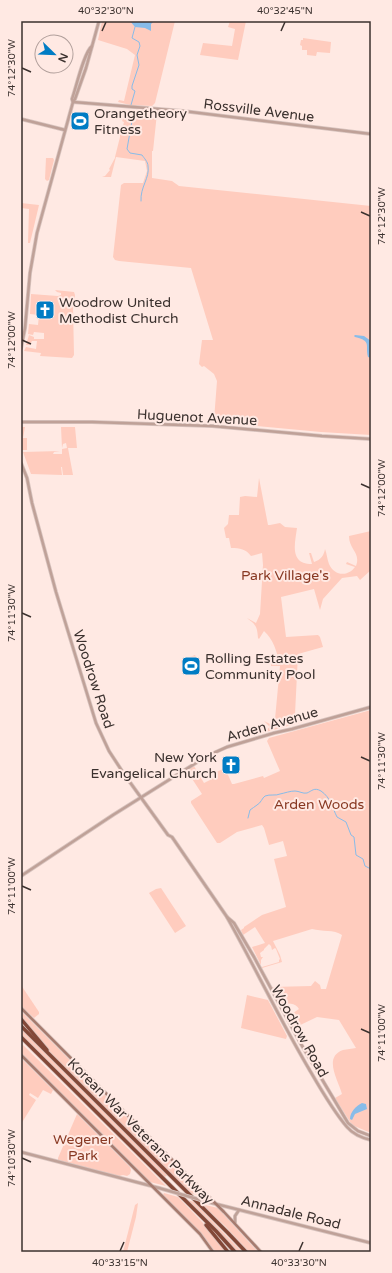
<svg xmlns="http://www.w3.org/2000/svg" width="392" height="1273" viewBox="0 0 392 1273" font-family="'Varela Round',sans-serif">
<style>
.green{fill:#ffccbe}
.water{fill:#88bce9}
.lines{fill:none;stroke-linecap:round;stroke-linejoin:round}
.stream{stroke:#88bce9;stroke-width:1}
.tertiary-casing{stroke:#d8c4bf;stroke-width:4}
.secondary-casing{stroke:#d8c4bf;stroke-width:4}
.motorway-casing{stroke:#d8c4bf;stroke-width:5}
.tertiary{stroke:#bfa198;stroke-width:2.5}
.secondary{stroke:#a67b6f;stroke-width:2.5}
.motorway{stroke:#834838;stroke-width:3.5}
.tertiary-bridge-casing{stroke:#d8c4bf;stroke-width:4;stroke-linecap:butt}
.tertiary-bridge{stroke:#bfa198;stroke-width:2.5}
.ticks{fill:none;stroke:#3b312e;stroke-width:1.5}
.labels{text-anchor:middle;stroke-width:4;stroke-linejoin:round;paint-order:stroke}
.street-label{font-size:14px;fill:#3b312e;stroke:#ffe9e3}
.poi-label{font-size:14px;fill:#3b312e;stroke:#ffe9e3;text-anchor:start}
.park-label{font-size:14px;fill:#883822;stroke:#ffe9e3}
.neatline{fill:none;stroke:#3b312e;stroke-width:1.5}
.ticks-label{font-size:10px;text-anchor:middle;fill:#3b312e}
</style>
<rect width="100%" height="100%" fill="#ffe9e3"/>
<g class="green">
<path d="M102,21H175L155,103L152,106L130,105L118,102L119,100L124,101L135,55L127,49L98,40Z"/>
<path d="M230,21H246L238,60L200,55L203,43L232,46L235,29L228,27Z"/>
<path d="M303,38L331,42L330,53L317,52L316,56L307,55V50H302V46L300,45L301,40H303Z"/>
<path d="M124,111L157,113L153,151H152V178L172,181L179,186L371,206V435L321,432L215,422L214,420L217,381L214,374L204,366L202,367L199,364L202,340H213L191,268L119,261L115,260L113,257L121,185L124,183H143L147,171L145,161L116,157L111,177H102L105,176L110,170L109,169L115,158V157L120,137V130H122L124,122L122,121L124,117Z"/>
<path d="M46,158H53L54,160L49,180L47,181L45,179Z"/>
<path d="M21,203L39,205L30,243H28L29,209L21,208Z"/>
<path d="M55,290L74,292L75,295L74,306L73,307L74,355L72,358L40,356L41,353L24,351L26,347L36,349L37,341H32L30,345H26L29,335L34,337V339H44V333L34,332L33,335L28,334L29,324L38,325L39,315L30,314L31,294L58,296L61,295V293L57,292Z"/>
<path d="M21,427H25L23,438H27V450H22L21,448Z"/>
<path d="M61,427H75L77,448H68L73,475H63L62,467H61L62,475L31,474L23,452L60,451L54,452L53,454H62V449L67,448L66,443L63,444L62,448Z"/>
<path d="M259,478L268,525H270L280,523L285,527L297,528C295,543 289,564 312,564L309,553H311L314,562C321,560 324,555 325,549C327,554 327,559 329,564C334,576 348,577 355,567L346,564L347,562L356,566C361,552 349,550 349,536L371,531V570L360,580L357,576L342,578L323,599L320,610L314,589L281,597L286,637L318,635L320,637L323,647L298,654L295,714L297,715L295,716L296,722L299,723L262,733L270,727L264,721L272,725L275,719L280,666H271V664L279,663C277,651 273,639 264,631L259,639L258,638C257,626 256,625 247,618L256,623L260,614L263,565L262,553L251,556C246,549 240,548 231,548L229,538H226L224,528L228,524L229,515H239L240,497L245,496L257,497Z"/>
<path d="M195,655L199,663L197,668L188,673L181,662L182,660Z"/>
<path d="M371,710V1133L352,1125L335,1098L342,1094C338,1080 323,1057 343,1050C347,1049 352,1049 356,1048L339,1020L317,1017L294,1028L287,1017L299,1009C295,1002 288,1004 280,1003L272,987L311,986L315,981L320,985L321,989H326L342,935C334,929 322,932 312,929L273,941L280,955L282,962L262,968V967L279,962V960L280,959L276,949L275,948L272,950L271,946L269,944L264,949V950L260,953L261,957H263L261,960V965L252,947L265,943L255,927L243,935L241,930L244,928V927L262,915L286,907L274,859L287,856L283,841L269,845L264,828L262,825L237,832L220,843H217L191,803V801L202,794L187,771L194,766L204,783L212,779L210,775L225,768L232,784H234L263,776L264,778L280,771L267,741L269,738Z"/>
<path d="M161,888L186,926L175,933L149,893L156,889Z"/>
<path d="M21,985L39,1012V1014L34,1018L21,1006Z"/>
<path d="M247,995L268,1000L287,1036L286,1039L241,1028Z"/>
<path d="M21,1011L206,1197L189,1193L52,1055L21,1018Z"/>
<path d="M21,1029L165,1173L167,1176L164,1177L161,1175L21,1035Z"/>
<path d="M21,1043L166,1186L150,1182L21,1053Z"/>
<path d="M21,1058L53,1090L51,1094L43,1090L38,1098L30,1093L29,1095L36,1100L21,1124Z"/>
<path d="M77,1114L130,1167L131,1170L130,1174L127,1176L123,1175L119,1176L58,1160V1158Z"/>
<path d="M164,1193L178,1197L205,1225L227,1252H215L202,1235L163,1195Z"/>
<path d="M184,1199L194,1202L242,1252H236Z"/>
<path d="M138,1203L136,1217L127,1252H123L135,1205Z"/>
<path d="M201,1204L218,1208L258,1252H249L225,1226Z"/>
</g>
<g class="water">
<path d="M130,21H159V22L154,21L151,24V31L145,28L135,27Z"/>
<path d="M355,335L364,336L371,341V358L368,357C365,345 372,341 355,337L354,336Z"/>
<path d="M362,1103L366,1104L367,1109L355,1114L352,1120L350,1119C350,1112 356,1106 362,1103Z"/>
</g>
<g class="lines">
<g class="stream">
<path d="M131,105L135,91L132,89V86L139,65L137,55L140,46L139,42L132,38L135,27"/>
<path d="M132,121L127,149L130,153L142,155C144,158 148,162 148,166C150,178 140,187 141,201"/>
<path d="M248,818L250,810C252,808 255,807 257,805C261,803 262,798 265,796C270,794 276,796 280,794C285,793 290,791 295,791C299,791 303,794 307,793C312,791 314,787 321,791C331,798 332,807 337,817L346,822L351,835L354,837L356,855L363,859L365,866L371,869"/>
</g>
<defs>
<g id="tertiary">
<path d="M73,102L183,111L371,134"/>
<path d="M73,102L72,99C76,88 84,52 92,46"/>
<path d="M21,119L65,130"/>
<path d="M21,348L25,328L30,273L37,233L73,102L75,99L86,68L99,21"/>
<path d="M21,422H92L212,426L322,436L371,439"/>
<path d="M21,463L27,478L32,503L56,592L96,723L109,751L124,774L168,835L172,837L227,917L228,919C256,969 280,1020 309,1069C320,1088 333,1111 347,1127C353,1134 362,1138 371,1140"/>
<path d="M21,876L113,815L207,756L227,747L274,733L292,729L371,707"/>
<path d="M227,917L234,923L254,957L301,1044L348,1123L358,1131L371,1136"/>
<path d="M21,1152L159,1188"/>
<path d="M208,1202L371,1243"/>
<path d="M235,1223V1216L239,1210"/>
</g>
<g id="secondary">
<path d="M21,1008L224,1212L261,1252"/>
<path d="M21,1055L200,1234L213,1252"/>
</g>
<g id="motorway">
<path d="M21,1019L47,1050"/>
<path d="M21,1026L228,1233L246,1252"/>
<path d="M21,1037L216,1231L235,1252"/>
<path d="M206,1225L228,1252"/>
</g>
</defs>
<use href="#tertiary" class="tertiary-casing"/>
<use href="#secondary" class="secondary-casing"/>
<use href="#motorway" class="motorway-casing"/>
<use href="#tertiary" class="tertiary"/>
<use href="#secondary" class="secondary"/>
<use href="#motorway" class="motorway"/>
<defs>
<path id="tertiary-bridge" d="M159,1188L208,1202"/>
</defs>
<use href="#tertiary-bridge" class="tertiary-bridge-casing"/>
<use href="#tertiary-bridge" class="tertiary-bridge"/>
</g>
<path class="ticks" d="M102,31L106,22M281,31L285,22M22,68L31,72M361,212L370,216M22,340L31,344M361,484L370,488M22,613L31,617M361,757L370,761M22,886L31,890M361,1029L370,1033M22,1158L31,1162M120,1251L124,1242M299,1251L303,1242"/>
<defs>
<symbol id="stadium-square" viewBox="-11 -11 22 22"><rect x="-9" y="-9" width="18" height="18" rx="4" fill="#007cc4" stroke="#ffe9e3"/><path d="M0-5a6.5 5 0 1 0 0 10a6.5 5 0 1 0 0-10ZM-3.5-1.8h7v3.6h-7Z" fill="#fff"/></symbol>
<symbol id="church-square" viewBox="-11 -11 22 22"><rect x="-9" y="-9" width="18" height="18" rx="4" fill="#007cc4" stroke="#ffe9e3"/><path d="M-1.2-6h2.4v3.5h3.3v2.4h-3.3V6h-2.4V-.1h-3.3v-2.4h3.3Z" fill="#fff"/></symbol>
</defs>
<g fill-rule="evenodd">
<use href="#stadium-square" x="69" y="110" width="22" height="22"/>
<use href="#church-square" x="34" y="299" width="22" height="22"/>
<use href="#stadium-square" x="180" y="655" width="22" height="22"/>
<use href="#church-square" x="220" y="754" width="22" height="22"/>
</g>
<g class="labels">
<g class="street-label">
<text transform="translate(259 110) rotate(7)" y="5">Rossville Avenue</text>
<text transform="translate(197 417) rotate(3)" y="5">Huguenot Avenue</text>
<text transform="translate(94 679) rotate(72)" y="5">Woodrow Road</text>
<text transform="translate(272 724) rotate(-16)" y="5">Arden Avenue</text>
<text transform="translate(300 1031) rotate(61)" y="5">Woodrow Road</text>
<text transform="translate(141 1131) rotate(45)" y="5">Korean War Veterans Parkway</text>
<text transform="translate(291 1212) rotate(14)" y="5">Annadale Road</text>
</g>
<g class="poi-label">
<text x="94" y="118">Orangetheory<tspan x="94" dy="16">Fitness</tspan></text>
<text x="59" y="307">Woodrow United<tspan x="59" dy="16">Methodist Church</tspan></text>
<text x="205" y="663">Rolling Estates<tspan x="205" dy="16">Community Pool</tspan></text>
<text x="217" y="762" text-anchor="end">New York<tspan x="217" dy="16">Evangelical Church</tspan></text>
</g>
<g class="park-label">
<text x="285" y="580">Park Village's</text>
<text x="319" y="809">Arden Woods</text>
<text x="83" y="1144">Wegener<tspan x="83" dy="16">Park</tspan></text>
</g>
</g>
<rect width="392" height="1273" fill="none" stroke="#ffe9e3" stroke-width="44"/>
<g transform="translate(54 54) rotate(113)"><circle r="19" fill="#ffe9e3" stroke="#b19f9b"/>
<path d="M0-3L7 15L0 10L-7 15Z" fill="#007cc4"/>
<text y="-6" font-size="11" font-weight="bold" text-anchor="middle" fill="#3b312e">N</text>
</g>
<rect x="22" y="22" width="348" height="1229" class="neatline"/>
<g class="ticks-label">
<text x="106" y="14">40°32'30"N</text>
<text x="285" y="14">40°32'45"N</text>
<text transform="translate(11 68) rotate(-90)" y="4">74°12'30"W</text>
<text transform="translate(381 216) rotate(-90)" y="4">74°12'30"W</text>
<text transform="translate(11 340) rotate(-90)" y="4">74°12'00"W</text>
<text transform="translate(381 488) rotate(-90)" y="4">74°12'00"W</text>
<text transform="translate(11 613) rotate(-90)" y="4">74°11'30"W</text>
<text transform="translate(381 761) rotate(-90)" y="4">74°11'30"W</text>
<text transform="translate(11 886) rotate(-90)" y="4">74°11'00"W</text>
<text transform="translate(381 1033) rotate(-90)" y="4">74°11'00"W</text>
<text transform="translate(11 1158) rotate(-90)" y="4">74°10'30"W</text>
<text x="120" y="1266">40°33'15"N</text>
<text x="299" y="1266">40°33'30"N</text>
</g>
</svg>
